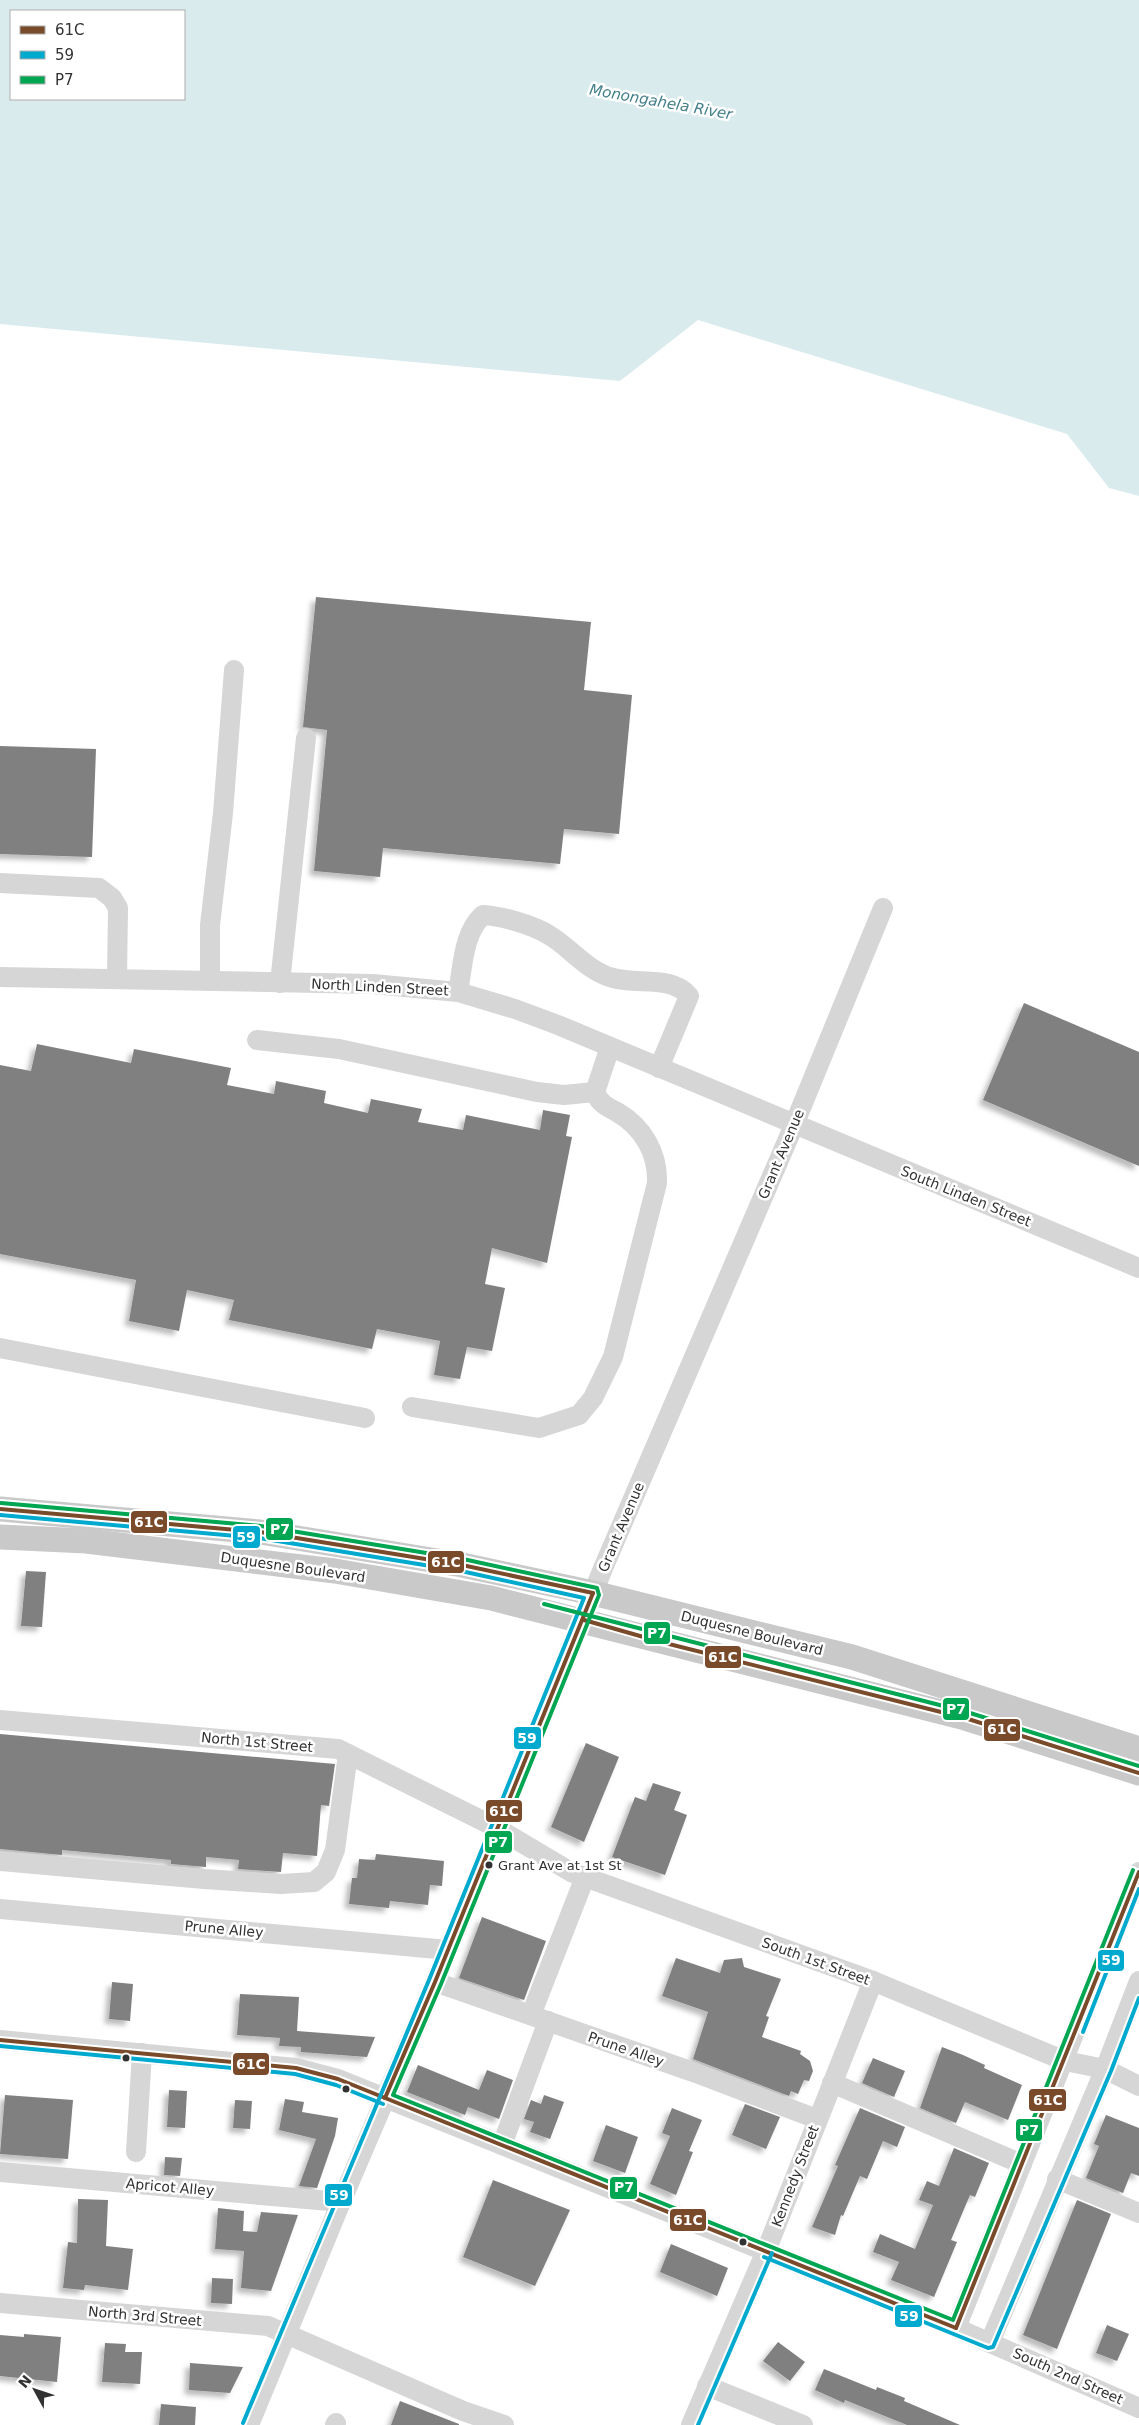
<svg xmlns="http://www.w3.org/2000/svg" width="1139" height="2425" viewBox="0 0 1139 2425" font-family="'DejaVu Sans',sans-serif">
<style>
.water{fill:#daebee;fill-rule:evenodd}
.building{fill:#808080;filter:url(#shadow)}
.lines{fill:none;stroke-linecap:round;stroke-linejoin:round}
.minor{stroke:#d6d6d6;stroke-width:20}
.major{stroke:#c9c9c9;stroke-width:25}
.bus-1-casing{stroke:#fff;stroke-width:8}
.bus-2-casing{stroke:#fff;stroke-width:8}
.bus-3-casing{stroke:#fff;stroke-width:8}
.bus-1{stroke:#7a4b2a;stroke-width:4}
.bus-2{stroke:#00a9ce;stroke-width:4}
.bus-3{stroke:#00a651;stroke-width:4}
.bus-dot{fill:#323232;stroke:#fff;stroke-width:2}
.labels{text-anchor:middle;stroke-width:5;stroke-linejoin:round;paint-order:stroke}
.bus-label{font-size:13px;fill:#323232;stroke:#fff;text-anchor:start}
.street-label{font-size:14px;fill:#323232;stroke:#fff}
.water-label{font-size:15px;font-style:italic;fill:#427f88;stroke:#fff}
.line-badge{stroke:#fff;stroke-width:2}
.badge-label{font-size:14px;text-anchor:middle;font-weight:bold;fill:#fff}
</style>
<defs>
<filter id="shadow"><feDropShadow dx="-4.5" dy="4.5" stdDeviation="2.5" flood-color="#0004"/></filter>
</defs>
<rect width="100%" height="100%" fill="#fff"/>
<path class="water" d="M0,0H1139V496L1109,488L1067,434L698,320L620,381L0,324ZM11,11H184V99H11Z"/>
<g class="building">
<path d="M316,597L591,622L584,690L632,695L619,834L564,829L560,864L383,848L380,877L314,871L327,730L303,727Z"/>
<path d="M0,746L96,749L92,857L0,854Z"/>
<path d="M1024,1003L1139,1052V1166L983,1100Z"/>
<path d="M37,1044L131,1063L134,1049L231,1068L227,1085L274,1094L276,1081L326,1091L324,1103L368,1113L371,1099L422,1109L418,1122L463,1130L466,1115L540,1130L543,1110L570,1115L566,1136L572,1137L547,1263L492,1248L485,1284L505,1288L492,1351L467,1347L460,1379L434,1375L440,1341L377,1329L372,1349L229,1320L234,1300L187,1290L179,1331L129,1321L136,1280L0,1254V1065L31,1071Z"/>
<path d="M26,1571L46,1572L42,1627L21,1626Z"/>
<path d="M0,1734L335,1764L329,1806L321,1805L317,1856L283,1853L281,1872L238,1869L239,1860L206,1857V1867L171,1864V1860L62,1850V1855L0,1849Z"/>
<path d="M586,1743L619,1757L584,1842L551,1827Z"/>
<path d="M653,1783L681,1792L674,1810L687,1815L665,1875L612,1857L635,1797L646,1801Z"/>
<path d="M376,1854L444,1861L442,1886L430,1885L428,1905L390,1901L389,1908L349,1904L352,1878H357L359,1859L375,1860Z"/>
<path d="M482,1917L546,1941L524,2000L459,1978Z"/>
<path d="M676,1958L720,1973L724,1960L742,1958L744,1967L781,1979L766,2016L769,2017L762,2037L801,2051L800,2054L810,2061L813,2071L809,2081L804,2080L798,2094L791,2091L789,2096L693,2059L708,2012L662,1996Z"/>
<path d="M112,1982L133,1984L130,2021L109,2019Z"/>
<path d="M240,1994L299,1997L297,2031L375,2037L367,2057L301,2052V2047L279,2046L280,2038L237,2035Z"/>
<path d="M942,2047L963,2055L985,2065L984,2068L1022,2085L1008,2120L965,2102L956,2123L920,2108Z"/>
<path d="M873,2058L905,2071L894,2097L862,2083Z"/>
<path d="M418,2065L479,2090L487,2070L513,2080L499,2119L468,2107L465,2115L407,2092Z"/>
<path d="M169,2090L187,2091L185,2128L167,2127Z"/>
<path d="M5,2095L73,2100L68,2159L0,2154Z"/>
<path d="M544,2095L564,2102L550,2139L530,2132L534,2122L524,2119L531,2100L541,2104Z"/>
<path d="M285,2099L304,2102L302,2112L338,2118L335,2136L317,2188L299,2186L316,2139L279,2130Z"/>
<path d="M235,2100L252,2101L250,2129L233,2128Z"/>
<path d="M745,2104L780,2117L766,2149L732,2135Z"/>
<path d="M672,2108L702,2120L689,2151L693,2152L676,2195L650,2184L670,2136L662,2133Z"/>
<path d="M860,2108L905,2127L897,2147L883,2141L867,2179L860,2176L843,2216L841,2215L835,2235L812,2227L838,2166L835,2165Z"/>
<path d="M1106,2115L1139,2128V2176L1131,2173L1123,2193L1086,2178L1099,2146L1094,2144Z"/>
<path d="M606,2125L638,2137L625,2173L593,2161Z"/>
<path d="M954,2148L989,2163L975,2197L970,2195L951,2240L957,2242L934,2297L891,2280L899,2262L873,2252L880,2234L915,2249L933,2205L919,2200L927,2181L939,2186Z"/>
<path d="M165,2157L182,2158L180,2176L164,2175Z"/>
<path d="M493,2180L570,2210L535,2286L463,2257Z"/>
<path d="M78,2199L108,2200L106,2246L133,2249L128,2290L85,2285L84,2290L63,2288L68,2242L77,2243Z"/>
<path d="M1077,2200L1111,2214L1057,2349L1023,2335Z"/>
<path d="M218,2208L244,2211L243,2231L257,2232L261,2212L298,2215L271,2291L241,2288L244,2251L215,2249Z"/>
<path d="M671,2244L728,2268L717,2296L660,2272Z"/>
<path d="M212,2278L233,2279L232,2304L211,2303Z"/>
<path d="M1107,2325L1129,2334L1117,2361L1096,2353Z"/>
<path d="M24,2334L61,2337L57,2382L0,2376V2335L24,2337Z"/>
<path d="M778,2342L805,2362L790,2381L763,2361Z"/>
<path d="M105,2343L126,2344L125,2352H142L140,2384L102,2382Z"/>
<path d="M190,2363L243,2367L230,2393L189,2390Z"/>
<path d="M824,2369L876,2390L877,2387L905,2398L904,2401L960,2425H907L845,2400L844,2403L815,2390Z"/>
<path d="M400,2401L459,2424V2425H391Z"/>
<path d="M161,2404L196,2407L195,2425H159Z"/>
</g>
<g class="lines">
<g class="minor">
<path d="M0,883L99,888L112,898L118,908L117,979"/>
<path d="M0,977L373,984L458,992L515,1009L558,1025L1139,1268"/>
<path d="M210,981V925L223,813L234,670"/>
<path d="M280,983L306,738"/>
<path d="M458,992C463,966 463,933 483,915C502,916 533,925 549,935C571,948 587,971 613,978C638,985 672,975 689,996L659,1068"/>
<path d="M257,1040L339,1049L537,1092L564,1095L595,1092"/>
<path d="M0,1348L365,1418"/>
<path d="M412,1407L539,1428L579,1415L593,1398L613,1357L657,1183C658,1153 643,1127 617,1112C607,1107 599,1103 595,1092L610,1047"/>
<path d="M0,1720L338,1749L497,1828L571,1872L873,1981L1065,2061L1105,2069L1139,2086"/>
<path d="M0,1861L204,1879L281,1884L314,1882L326,1872L335,1850L348,1754"/>
<path d="M0,1909L448,1950"/>
<path d="M435,1982L696,2073L817,2119"/>
<path d="M531,2015L585,1877"/>
<path d="M0,2040L296,2068L338,2079L956,2328L1139,2408"/>
<path d="M832,2083L1022,2164"/>
<path d="M502,2145L548,2021"/>
<path d="M136,2152L142,2053"/>
<path d="M0,2172L341,2202"/>
<path d="M1057,2179L1139,2213"/>
<path d="M0,2303L268,2326L463,2411L504,2425"/>
<path d="M956,2328L1139,1872"/>
<path d="M990,2342L1105,2069L1139,1981"/>
<path d="M707,2386L803,2425"/>
<path d="M249,2425L341,2202L435,1982L604,1566L794,1125L883,908"/>
<path d="M335,2425L336,2423"/>
<path d="M691,2425L766,2251L873,1981"/>
</g>
<g class="major">
<path d="M0,1509L260,1532L462,1565L593,1593L852,1657L1139,1749"/>
<path d="M0,1537L86,1541L335,1571L491,1598L965,1718L1139,1773"/>
</g>
<defs>
<g id="bus-1">
<path d="M0,1509L260,1532L462,1565L593,1593"/>
<path d="M584,1620L661,1642L965,1718L1139,1773"/>
<path d="M0,2040L296,2068L338,2079L956,2328"/>
<path d="M385,2098L435,1982L593,1593"/>
<path d="M956,2328L1139,1872"/>
</g>
<g id="bus-2">
<path d="M0,1515L259,1538L461,1571L584,1598L429,1980L243,2423"/>
<path d="M1083,2032L1139,1889"/>
<path d="M0,2046L295,2074L336,2085L383,2104"/>
<path d="M764,2257L988,2348L993,2347L1111,2071L1139,1998"/>
<path d="M698,2425L772,2253"/>
</g>
<g id="bus-3">
<path d="M1,1503L261,1526L463,1559L597,1588L599,1595L441,1984L393,2095L953,2320L1133,1870"/>
<path d="M544,1604L967,1712L1139,1766"/>
</g>
</defs>
<use href="#bus-1" class="bus-1-casing"/>
<use href="#bus-2" class="bus-2-casing"/>
<use href="#bus-3" class="bus-3-casing"/>
<use href="#bus-1" class="bus-1"/>
<use href="#bus-2" class="bus-2"/>
<use href="#bus-3" class="bus-3"/>
</g>
<g class="bus-dot">
<circle cx="489" cy="1865" r="4.5"/>
<circle cx="126" cy="2058" r="4.5"/>
<circle cx="346" cy="2089" r="4.5"/>
<circle cx="743" cy="2242" r="4.5"/>
</g>
<g class="labels">
<g class="bus-label">
<text x="498" y="1870">Grant Ave at 1st St</text>
</g>
<g class="street-label">
<text transform="translate(380 987) rotate(3)" y="5">North Linden Street</text>
<text transform="translate(781 1154) rotate(-67)" y="5">Grant Avenue</text>
<text transform="translate(966 1196) rotate(22)" y="5">South Linden Street</text>
<text transform="translate(621 1527) rotate(-67)" y="5">Grant Avenue</text>
<text transform="translate(293 1567) rotate(8)" y="5">Duquesne Boulevard</text>
<text transform="translate(752 1633) rotate(14)" y="5">Duquesne Boulevard</text>
<text transform="translate(257 1742) rotate(5)" y="5">North 1st Street</text>
<text transform="translate(224 1929) rotate(5)" y="5">Prune Alley</text>
<text transform="translate(816 1961) rotate(20)" y="5">South 1st Street</text>
<text transform="translate(626 2049) rotate(19)" y="5">Prune Alley</text>
<text transform="translate(795 2176) rotate(-69)" y="5">Kennedy Street</text>
<text transform="translate(170 2187) rotate(5)" y="5">Apricot Alley</text>
<text transform="translate(145 2316) rotate(5)" y="5">North 3rd Street</text>
<text transform="translate(1068 2376) rotate(24)" y="5">South 2nd Street</text>
</g>
<g class="water-label">
<text transform="translate(661 102) rotate(10)" y="5">Monongahela River</text>
</g>
</g>
<g class="line-badge">
<rect x="130" y="1510" width="38" height="24" rx="5" fill="#7a4b2a"/>
<rect x="265" y="1517" width="29" height="24" rx="5" fill="#00a651"/>
<rect x="232" y="1525" width="29" height="24" rx="5" fill="#00a9ce"/>
<rect x="427" y="1550" width="38" height="24" rx="5" fill="#7a4b2a"/>
<rect x="643" y="1621" width="28" height="24" rx="5" fill="#00a651"/>
<rect x="704" y="1645" width="38" height="24" rx="5" fill="#7a4b2a"/>
<rect x="942" y="1697" width="28" height="24" rx="5" fill="#00a651"/>
<rect x="983" y="1718" width="38" height="24" rx="5" fill="#7a4b2a"/>
<rect x="513" y="1726" width="29" height="24" rx="5" fill="#00a9ce"/>
<rect x="485" y="1799" width="38" height="24" rx="5" fill="#7a4b2a"/>
<rect x="484" y="1830" width="29" height="24" rx="5" fill="#00a651"/>
<rect x="1097" y="1949" width="28" height="23" rx="5" fill="#00a9ce"/>
<rect x="232" y="2052" width="38" height="24" rx="5" fill="#7a4b2a"/>
<rect x="1028" y="2088" width="39" height="24" rx="5" fill="#7a4b2a"/>
<rect x="1015" y="2118" width="28" height="24" rx="5" fill="#00a651"/>
<rect x="609" y="2176" width="29" height="24" rx="5" fill="#00a651"/>
<rect x="324" y="2183" width="29" height="24" rx="5" fill="#00a9ce"/>
<rect x="669" y="2208" width="38" height="24" rx="5" fill="#7a4b2a"/>
<rect x="894" y="2304" width="29" height="24" rx="5" fill="#00a9ce"/>
</g>
<g class="badge-label">
<text x="149" y="1527">61C</text>
<text x="280" y="1534">P7</text>
<text x="246" y="1542">59</text>
<text x="446" y="1567">61C</text>
<text x="657" y="1638">P7</text>
<text x="723" y="1662">61C</text>
<text x="956" y="1714">P7</text>
<text x="1002" y="1734">61C</text>
<text x="527" y="1743">59</text>
<text x="504" y="1816">61C</text>
<text x="498" y="1847">P7</text>
<text x="1111" y="1965">59</text>
<text x="251" y="2069">61C</text>
<text x="1048" y="2105">61C</text>
<text x="1029" y="2135">P7</text>
<text x="624" y="2192">P7</text>
<text x="339" y="2200">59</text>
<text x="688" y="2225">61C</text>
<text x="909" y="2321">59</text>
</g>
<rect x="10" y="10" width="175" height="90" fill="#ffffff" stroke="#adadad"/>
<rect x="20" y="26" width="25" height="8" fill="#7a4b2a" stroke="#adadad"/>
<text x="55" y="35" font-size="15" fill="#323232">61C</text>
<rect x="20" y="51" width="25" height="8" fill="#00a9ce" stroke="#adadad"/>
<text x="55" y="60" font-size="15" fill="#323232">59</text>
<rect x="20" y="76" width="25" height="8" fill="#00a651" stroke="#adadad"/>
<text x="55" y="85" font-size="15" fill="#323232">P7</text>
<g transform="translate(35 2390) rotate(310)" stroke="#ffffff" stroke-width="4" paint-order="stroke">
<path d="M0-4L9 19L0 12L-9 19Z" fill="#323232"/>
<text y="-8" font-size="14" font-weight="bold" text-anchor="middle" fill="#323232">N</text>
</g>
</svg>
